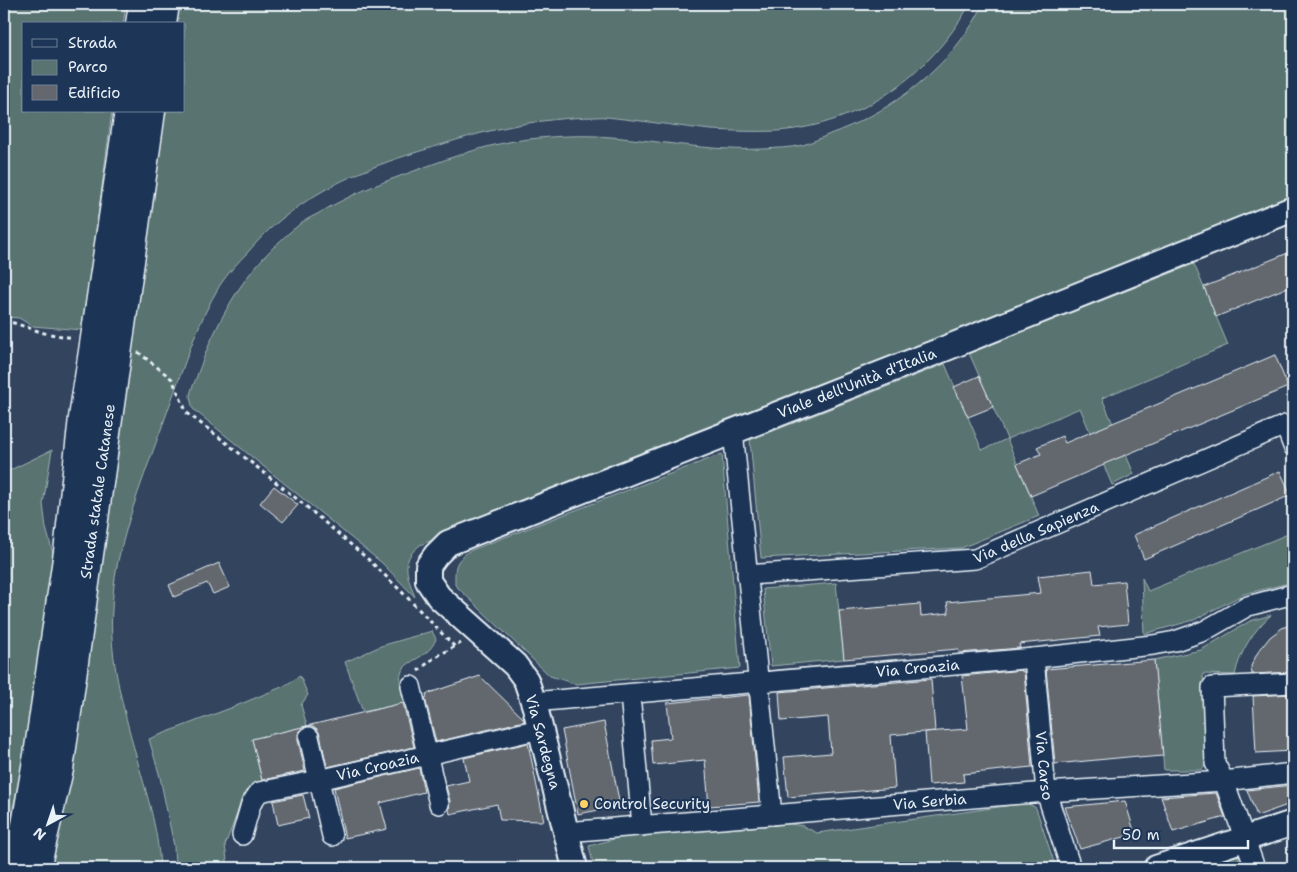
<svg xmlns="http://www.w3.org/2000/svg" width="1297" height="872" viewBox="0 0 1297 872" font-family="'Shantell Sans',sans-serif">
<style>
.green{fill:#587370;stroke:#a0b2b4}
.building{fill:#64676e;stroke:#e8f1f8}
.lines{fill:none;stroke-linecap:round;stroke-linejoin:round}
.minor-casing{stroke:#e8f1f8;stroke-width:22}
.tertiary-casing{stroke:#e8f1f8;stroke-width:28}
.primary-casing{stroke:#e8f1f8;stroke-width:31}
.path{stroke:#e8f1f8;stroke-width:3;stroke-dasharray:4 4;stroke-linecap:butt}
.minor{stroke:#1d3557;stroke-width:19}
.tertiary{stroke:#1d3557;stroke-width:24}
.primary{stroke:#1d3557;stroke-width:28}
.poi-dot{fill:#ffd166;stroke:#1d3557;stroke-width:2}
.labels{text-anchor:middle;stroke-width:4;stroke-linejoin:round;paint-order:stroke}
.street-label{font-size:15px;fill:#e8f1f8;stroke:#1d3557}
.poi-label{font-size:15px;fill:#e8f1f8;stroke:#1d3557;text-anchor:start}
</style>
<rect width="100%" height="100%" fill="#32445e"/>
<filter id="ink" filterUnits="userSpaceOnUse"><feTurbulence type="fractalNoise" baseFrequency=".02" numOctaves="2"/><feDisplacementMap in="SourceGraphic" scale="10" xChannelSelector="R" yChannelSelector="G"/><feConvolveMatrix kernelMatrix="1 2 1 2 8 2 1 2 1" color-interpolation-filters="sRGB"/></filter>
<g filter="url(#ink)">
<g class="green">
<path d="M4,4H126L123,24H24V111H112L83,330L32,326L19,318L4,317Z"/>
<path d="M177,4H970C929,76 861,125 777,131C755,132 733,131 711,130C682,127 653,122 624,119C614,118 604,116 595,117C539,118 490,129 437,146C386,161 334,179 291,212C275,223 261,237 248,252C238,262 228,273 220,285C197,323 184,366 169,407C153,453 134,498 122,545C116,566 113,588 112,610C109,650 120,695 130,733C141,778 158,821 160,868H47L163,111H184V24H175Z"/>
<path d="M984,4H1293V197L420,545C417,548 413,551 411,554C402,567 410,583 415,597L382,563L193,409C192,405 190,399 190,395C191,389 195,382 197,376C206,350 217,325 232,300C249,271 273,245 300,224C306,219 314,216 321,212C348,196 377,184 406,174C441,161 478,147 514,141C542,137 570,135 597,136C653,139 708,152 764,149C777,148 790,148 803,145C812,142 821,138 830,134C885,114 936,78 969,29C975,21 979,12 984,4Z"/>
<path d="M1194,264L1228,345L1102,398L1134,474L1112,485L1080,408L1007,439L1039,516L961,548L761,558L750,440L945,364L982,450L1007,439L969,353Z"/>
<path d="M52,450L43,504L46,528L54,557L23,763L4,847V473Z"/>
<path d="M722,454L740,668L576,684L550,676L455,585C455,566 454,563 469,551Z"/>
<path d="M1293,532V582L1244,594L1194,620L1144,634L1142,578L1148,591Z"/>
<path d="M836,583L844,659L771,666L763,589Z"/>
<path d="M1271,615C1253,631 1240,651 1235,675L1203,674L1205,712L1206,764L1202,770H1164L1154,660L1201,650L1250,621Z"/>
<path d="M432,631L436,639C429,658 408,659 402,671C398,680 402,693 404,703L363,712L345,662L381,646Z"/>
<path d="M300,676L308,695L301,705L307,726L252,739L262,781L249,787L244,796L225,845L228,868H175L174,846L160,777L149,739L236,706L284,686Z"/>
<path d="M1027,803L1036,808L1056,868H594L589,846L621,837L790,824L803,826L817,833Z"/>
<path d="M1237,854L1242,868H1195Z"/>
</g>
<g class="building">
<path d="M1293,251V285L1216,317L1204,287Z"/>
<path d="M1275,355L1288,387L1104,464V465L1031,496L1017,464L1041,454L1037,447L1062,436L1065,443Z"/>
<path d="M979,376L993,407L968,417L954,387Z"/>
<path d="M1280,471L1291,495L1144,559L1134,535Z"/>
<path d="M274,486L298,505L283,522L260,503Z"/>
<path d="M219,563L230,587L213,594L207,583L174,597L169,585Z"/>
<path d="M1092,570L1094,584L1124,581L1128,624L1098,627L1100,636L1019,644L1020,648L959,653L958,649L844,659L839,611L920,604L921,616L949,613L947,602L1041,593L1038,576Z"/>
<path d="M1293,624V672L1252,674L1251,666L1258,652L1270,637L1282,628Z"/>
<path d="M1154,660L1163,756L1138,758V756L1055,764L1046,669Z"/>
<path d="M1022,670V672L1024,671L1032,767L963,774L964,782L929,785L925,732L968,729L962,676Z"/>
<path d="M480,676L524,719V721L436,742L425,698L427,697L426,694Z"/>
<path d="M931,679L935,731L891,735L895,788L788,797L784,757L831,753L828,717L781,721L779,692Z"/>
<path d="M1293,694V751L1256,753L1253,696Z"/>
<path d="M749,695L759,802L709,806L705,760L653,765L651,740L671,738L667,703Z"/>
<path d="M403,703L414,747L327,767L320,734L317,729L313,726H307L301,729L298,734V740L305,771L262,780L252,739Z"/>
<path d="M604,722L620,806L578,814L562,730Z"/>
<path d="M528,743L544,821L500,820L497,804L450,814L449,809L450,801L446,786L469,781L464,758Z"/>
<path d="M419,768L424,792L380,803L387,829L345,838L334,788Z"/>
<path d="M1293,785V803L1257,816L1247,790Z"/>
<path d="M1216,793L1225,817L1173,832L1161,797Z"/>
<path d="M303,795L309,818L278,825L273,801Z"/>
<path d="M1125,801L1135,834L1080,849L1065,807Z"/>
</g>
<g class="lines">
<defs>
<g id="minor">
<path d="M733,431L772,815"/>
<path id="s1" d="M747,575L975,559L1285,425L1293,446"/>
<path id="s2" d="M1034,658L1046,792L1071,868"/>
<path d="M411,686L439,804"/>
<path d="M630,694L642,826"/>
<path id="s3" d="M533,702L1034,658L1153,645L1175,641L1204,631L1248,606L1293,594"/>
<path d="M309,737L332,836"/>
<path id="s4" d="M566,832L1046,792L1224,781L1293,773"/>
<path id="s5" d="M242,835L251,804L259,792L319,780L540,729"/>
<path d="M1255,868L1224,781L1215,763L1212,687L1293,683"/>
</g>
<g id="tertiary">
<path id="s6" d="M575,868L535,707L526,680L515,665L439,597L428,581V566L436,555L448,543L939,351L1293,209"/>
<path d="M1156,868L1293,823"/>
</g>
<g id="primary">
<path d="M140,24L143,4"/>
<path d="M162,24L165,4"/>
<path d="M16,868L26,825L38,755L68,552L83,418L129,111"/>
<path id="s7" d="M36,868L59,769L151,111"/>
</g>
</defs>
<use href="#minor" class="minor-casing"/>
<use href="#tertiary" class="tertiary-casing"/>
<use href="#primary" class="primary-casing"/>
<g class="path">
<path d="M4,322L14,323L44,333L74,338"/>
<path d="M138,352L172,379L187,413L224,441L302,503L369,560L401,591L455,647"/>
<path d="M418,671L434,658L461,643"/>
</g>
<use href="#minor" class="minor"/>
<use href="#tertiary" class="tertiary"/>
<use href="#primary" class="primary"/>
</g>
</g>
<circle class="poi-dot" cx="584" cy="804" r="5"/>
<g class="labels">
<g class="street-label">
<text dy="5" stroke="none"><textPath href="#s6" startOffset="819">Viale dell'Unità d'Italia</textPath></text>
<text dy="5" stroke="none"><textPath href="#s7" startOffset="382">Strada statale Catanese</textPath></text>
<text dy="5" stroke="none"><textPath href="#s1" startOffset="295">Via della Sapienza</textPath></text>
<text dy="5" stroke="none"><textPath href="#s3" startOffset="386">Via Croazia</textPath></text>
<text transform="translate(543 742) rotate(75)" y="5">Via Sardegna</text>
<text dy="5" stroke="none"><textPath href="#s2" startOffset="108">Via Carso</textPath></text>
<text dy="5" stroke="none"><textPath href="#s5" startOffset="168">Via Croazia</textPath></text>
<text dy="5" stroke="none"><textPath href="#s4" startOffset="365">Via Serbia</textPath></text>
</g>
<g class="poi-label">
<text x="594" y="809">Control Security</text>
</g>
</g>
<rect width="1297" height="872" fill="none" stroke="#1d3557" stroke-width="20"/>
<rect x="10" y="10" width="1277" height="852" fill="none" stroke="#e8f1f8" stroke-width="2" filter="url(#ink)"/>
<rect x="22" y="22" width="162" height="90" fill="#1d3557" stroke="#6e8097"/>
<rect x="32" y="39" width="25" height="8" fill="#1d3557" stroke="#6e8097"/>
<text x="68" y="48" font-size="15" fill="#e8f1f8">Strada</text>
<rect x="32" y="60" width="25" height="15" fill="#587370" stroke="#6e8097"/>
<text x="68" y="72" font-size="15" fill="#e8f1f8">Parco</text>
<rect x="32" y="85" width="25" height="15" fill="#64676e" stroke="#6e8097"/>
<text x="68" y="98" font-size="15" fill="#e8f1f8">Edificio</text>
<g transform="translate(48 824) rotate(220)" stroke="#1d3557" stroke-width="4" paint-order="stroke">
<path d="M0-4L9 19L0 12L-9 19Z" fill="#e8f1f8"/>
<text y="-8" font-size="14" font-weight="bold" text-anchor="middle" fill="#e8f1f8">N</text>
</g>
<path d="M1114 840v8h134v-8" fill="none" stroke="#e8f1f8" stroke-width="2.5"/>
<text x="1122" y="840" font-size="15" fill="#e8f1f8" stroke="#1d3557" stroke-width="4" paint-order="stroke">50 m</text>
</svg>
